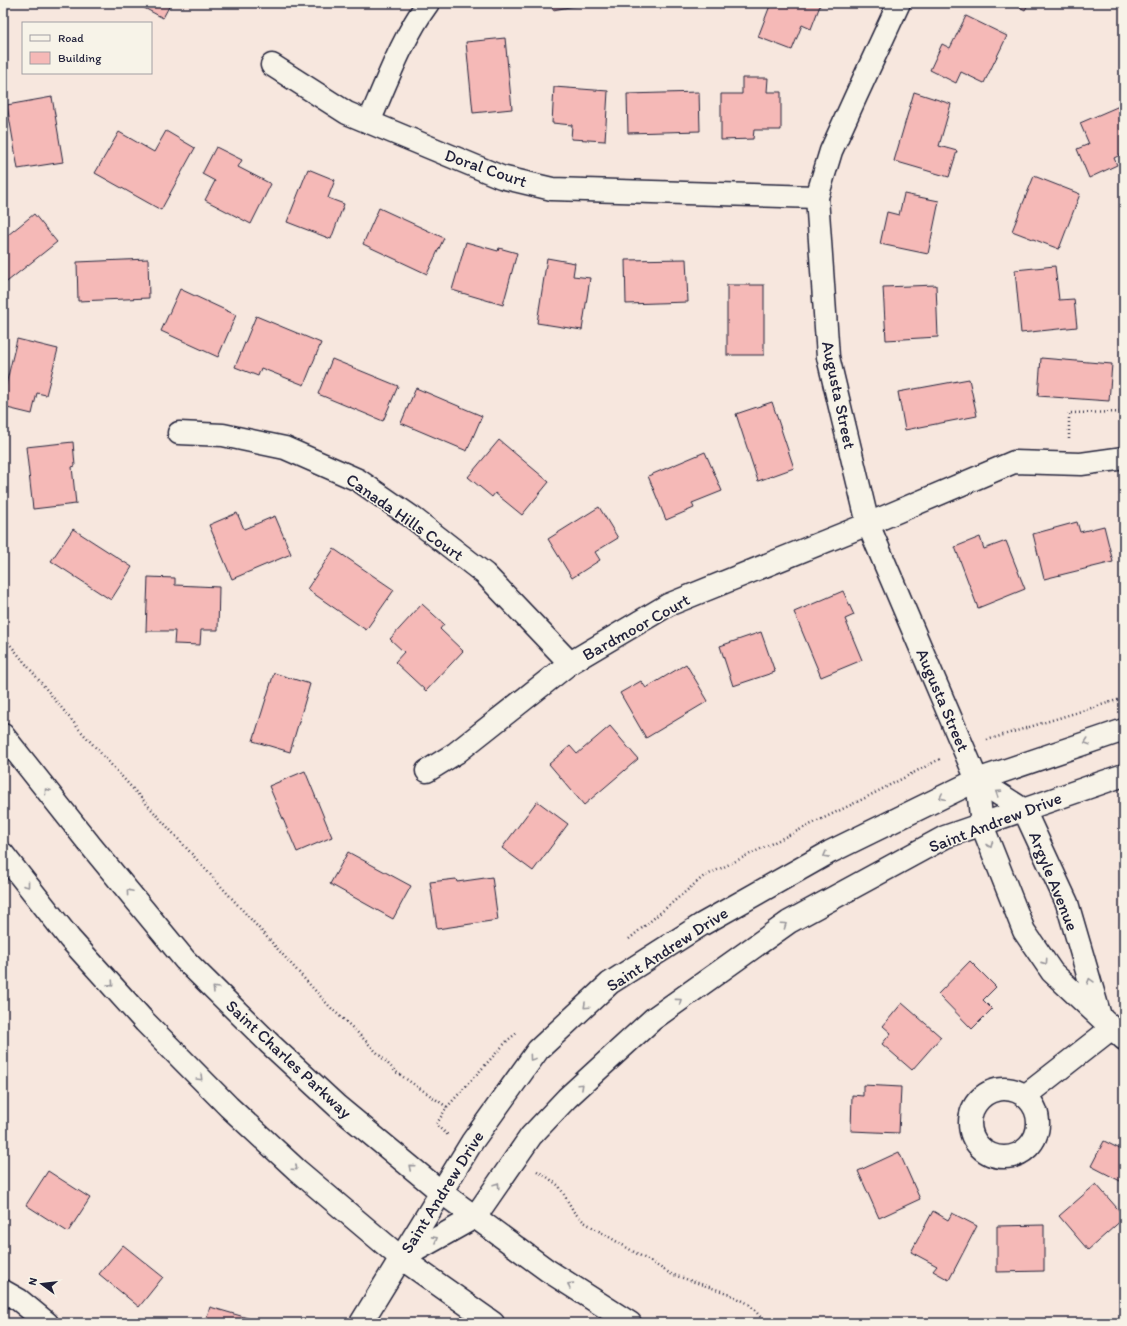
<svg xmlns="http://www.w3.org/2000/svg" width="1127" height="1326" viewBox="0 0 1127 1326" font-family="Itim,sans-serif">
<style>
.building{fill:#f5b9b7;stroke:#22223b}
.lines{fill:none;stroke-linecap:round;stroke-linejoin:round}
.minor-casing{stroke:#22223b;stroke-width:25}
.major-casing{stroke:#22223b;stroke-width:25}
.path{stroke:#22223b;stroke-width:2.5;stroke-dasharray:1 3;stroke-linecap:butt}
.minor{stroke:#f7f3e8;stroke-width:22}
.major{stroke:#f7f3e8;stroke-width:22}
.oneway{stroke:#97959a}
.labels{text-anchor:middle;stroke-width:3;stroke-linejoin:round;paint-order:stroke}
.street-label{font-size:17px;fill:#22223b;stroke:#f7f3e8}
</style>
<rect width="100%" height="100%" fill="#f7e7de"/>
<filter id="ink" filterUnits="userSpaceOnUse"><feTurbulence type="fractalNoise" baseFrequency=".025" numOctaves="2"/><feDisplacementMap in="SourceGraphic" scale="8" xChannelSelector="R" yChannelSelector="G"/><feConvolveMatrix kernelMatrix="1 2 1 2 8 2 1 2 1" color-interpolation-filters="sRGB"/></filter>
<g filter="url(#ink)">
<g class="building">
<path d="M135,3H171L163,18Z"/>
<path d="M551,3H591L553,10Z"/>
<path d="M771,3H821L811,29L802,25L792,50L758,37Z"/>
<path d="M1012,3H1029L1025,10Z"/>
<path d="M966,16L1007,36L984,83L961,72L956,83L930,70L942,44L950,48Z"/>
<path d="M505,38L512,109L473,113L466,42Z"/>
<path d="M742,78H768L767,92H781V130H754L753,139L721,140V94H742Z"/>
<path d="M554,87L608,91L605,141L571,139L572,125L552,123Z"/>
<path d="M699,92L700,131L628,133L627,94Z"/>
<path d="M914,92L951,104L939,146L957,151L949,177L894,161Z"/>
<path d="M52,97L63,162L18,169L7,105Z"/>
<path d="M1124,104V153L1114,158L1117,165L1089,178L1077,149L1089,144L1080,123Z"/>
<path d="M166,131L195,148L161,210L95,173L119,132L154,152Z"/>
<path d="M216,147L242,160L238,167L271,184L251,224L205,200L215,181L202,174Z"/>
<path d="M308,169L335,180L328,198L344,204L331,239L287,222Z"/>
<path d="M1034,176L1080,194L1059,249L1012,231Z"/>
<path d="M904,194L939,201L928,254L880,244L887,212L899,215Z"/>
<path d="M379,208L444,238L427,274L363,244Z"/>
<path d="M34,214L57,242L3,285V239Z"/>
<path d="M466,242L498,251L499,248L517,253L503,305L452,290Z"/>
<path d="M547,258L575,263L573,276L590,278L582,330L537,323Z"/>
<path d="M148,259L149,298L78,301L77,262Z"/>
<path d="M686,259L688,302L626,304L625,260Z"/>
<path d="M1055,266L1059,300L1074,299L1077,327L1021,333L1015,270Z"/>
<rect x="727" y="285" width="37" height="70"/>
<path d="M936,285L938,337L886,340L883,287Z"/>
<path d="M180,289L236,315L218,357L161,331Z"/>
<path d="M256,316L321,343L304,385L261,368L258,376L235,367Z"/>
<path d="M17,339L58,349L46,395L37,393L32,414L3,407V397Z"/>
<path d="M1041,358L1112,364L1109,401L1038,396Z"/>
<path d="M332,359L398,386L383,421L318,394Z"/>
<path d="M969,379L977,416L905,430L898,392Z"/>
<path d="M416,388L482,416L467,451L401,423Z"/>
<path d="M772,402L794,468L758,481L736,414Z"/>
<path d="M499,440L549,482L522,515L495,493L492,497L468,477Z"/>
<path d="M73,442L75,466L72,467L76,504L33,509L26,447Z"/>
<path d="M705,452L722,491L692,503L694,508L666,520L648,476Z"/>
<path d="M599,507L618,538L595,552L600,560L572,578L548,539Z"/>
<path d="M237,513L244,529L275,516L291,554L232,579L209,525Z"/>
<path d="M1077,522L1080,532L1104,526L1113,562L1044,579L1033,534Z"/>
<path d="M73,529L132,567L111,600L51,561Z"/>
<path d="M980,537L984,549L1006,541L1025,589L978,608L955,547Z"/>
<path d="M334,549L394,590L366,630L307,589Z"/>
<path d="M148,577L175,578V585L219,587L218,630H201L200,645L174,644L175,631H146Z"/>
<path d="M843,591L854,615L845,619L862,660L821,677L794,612Z"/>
<path d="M422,604L444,624L440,629L463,651L426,691L395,662L404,652L390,639Z"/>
<path d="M761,632L775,672L733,686L720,646Z"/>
<path d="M686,664L708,701L646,738L620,693L641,681L646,688Z"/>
<path d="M274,673L310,684L290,752L253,741Z"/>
<path d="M610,726L638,759L584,805L549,764L570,746L577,754Z"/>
<path d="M305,771L332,837L297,852L269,786Z"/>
<path d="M537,801L568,824L533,871L502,848Z"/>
<path d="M348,852L411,886L393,919L330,884Z"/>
<path d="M492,877L498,920L437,929L430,882L456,879L457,882Z"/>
<path d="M970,961L996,987L983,1000L992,1009L972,1029L938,994Z"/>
<path d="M902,1003L941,1037L912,1070L882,1044L891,1033L883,1026Z"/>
<path d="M863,1085L901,1087L899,1133L851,1131L852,1095L863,1096Z"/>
<path d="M1124,1140V1183L1091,1166L1104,1141L1120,1149Z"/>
<path d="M899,1152L920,1199L879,1218L858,1171Z"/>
<path d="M48,1171L90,1198L68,1232L26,1205Z"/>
<path d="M1096,1184L1124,1216V1218L1088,1250L1059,1216Z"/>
<path d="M933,1211L948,1220L952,1213L977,1226L949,1280L933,1271L937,1266L911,1252Z"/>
<path d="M1044,1225V1271L997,1272V1226Z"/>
<path d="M123,1245L163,1277L139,1307L99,1274Z"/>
<path d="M210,1307L265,1323H205Z"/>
</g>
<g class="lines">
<defs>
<g id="minor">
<path d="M899,3L856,96L831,151L817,197L828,357L868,524L977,780L982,825L1024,931L1052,972L1101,1018L1124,1039"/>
<path d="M272,65L347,113L501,177L552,189L817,197"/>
<path d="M369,122C386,83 403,37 428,3"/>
<path d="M179,433L223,435L285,448L358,480L413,518L485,574L570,663"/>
<path d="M427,771L456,753L570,663L668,605L868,524L1014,462L1081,464L1124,458"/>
<path d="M977,780L1024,810L1067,903L1100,1016"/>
<circle cx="1004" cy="1123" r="34"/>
<path d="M1025,1096L1112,1028"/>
<path d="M402,1258L475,1217L531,1136L567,1098L653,1019L789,922L945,837L1124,775"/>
<path d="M3,1291L19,1300L47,1323"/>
<path d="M361,1323L472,1142L538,1050L610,983L701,925L830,852L977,780L1124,730"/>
</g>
<g id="major">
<path d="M3,735L91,846L185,960L270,1044L337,1106L441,1192L547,1270L630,1323"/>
<path d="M3,854L70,939L145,1022L229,1107L297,1170L401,1258L493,1323"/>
</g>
</defs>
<use href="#minor" class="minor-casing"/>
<use href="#major" class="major-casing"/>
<g class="path">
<path d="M1069,439V413L1124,412"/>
<path d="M3,636L78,728L330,1007L356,1031L396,1072L447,1107L436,1125L448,1135"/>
<path d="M987,740L1124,698"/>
<path d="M629,939L703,877L863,799L942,758"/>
<path d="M447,1107L508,1040L518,1032"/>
<path d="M537,1171L547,1177L559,1186L574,1212L584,1222L671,1274L727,1293L749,1304L766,1323"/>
</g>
<use href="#minor" class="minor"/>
<use href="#major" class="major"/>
</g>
<defs><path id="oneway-chevron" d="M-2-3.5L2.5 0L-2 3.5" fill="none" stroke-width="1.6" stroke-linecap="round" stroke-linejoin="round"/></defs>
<g class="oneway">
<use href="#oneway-chevron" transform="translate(1087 742) rotate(161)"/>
<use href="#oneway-chevron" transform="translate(47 791) rotate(-128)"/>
<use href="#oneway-chevron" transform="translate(998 793) rotate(-147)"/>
<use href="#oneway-chevron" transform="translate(942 797) rotate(154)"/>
<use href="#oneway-chevron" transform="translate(990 845) rotate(68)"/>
<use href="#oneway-chevron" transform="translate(826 855) rotate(151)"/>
<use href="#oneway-chevron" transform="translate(27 885) rotate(52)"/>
<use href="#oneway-chevron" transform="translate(129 892) rotate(-130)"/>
<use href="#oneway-chevron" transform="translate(784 925) rotate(-35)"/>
<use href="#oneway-chevron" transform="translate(1045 962) rotate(55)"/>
<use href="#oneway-chevron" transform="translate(1090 981) rotate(-106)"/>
<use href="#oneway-chevron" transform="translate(111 984) rotate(48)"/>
<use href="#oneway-chevron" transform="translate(215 989) rotate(-135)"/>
<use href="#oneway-chevron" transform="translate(679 1001) rotate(-36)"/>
<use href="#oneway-chevron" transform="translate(586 1006) rotate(137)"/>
<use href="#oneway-chevron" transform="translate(532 1058) rotate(126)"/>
<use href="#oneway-chevron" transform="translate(200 1078) rotate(45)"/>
<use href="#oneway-chevron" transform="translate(581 1086) rotate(-43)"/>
<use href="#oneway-chevron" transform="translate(411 1167) rotate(-140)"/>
<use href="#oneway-chevron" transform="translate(295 1168) rotate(42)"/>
<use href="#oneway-chevron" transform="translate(497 1185) rotate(-56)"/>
<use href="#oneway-chevron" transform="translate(435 1239) rotate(-29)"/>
<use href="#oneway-chevron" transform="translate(570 1285) rotate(-148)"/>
</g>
</g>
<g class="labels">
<g class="street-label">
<text transform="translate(486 168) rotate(19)" y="6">Doral Court</text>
<text transform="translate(839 395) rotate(78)" y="6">Augusta Street</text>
<text transform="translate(405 517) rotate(35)" y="6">Canada Hills Court</text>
<text transform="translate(636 627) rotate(-29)" y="6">Bardmoor Court</text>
<text transform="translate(943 700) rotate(67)" y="6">Augusta Street</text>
<text transform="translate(995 822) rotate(-21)" y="6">Saint Andrew Drive</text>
<text transform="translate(1054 881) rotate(68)" y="6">Argyle Avenue</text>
<text transform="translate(667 949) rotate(-33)" y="6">Saint Andrew Drive</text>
<text transform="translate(289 1059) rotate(43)" y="6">Saint Charles Parkway</text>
<text transform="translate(442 1192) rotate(-58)" y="6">Saint Andrew Drive</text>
</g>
</g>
<rect width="1127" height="1326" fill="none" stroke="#f7f3e8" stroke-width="16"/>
<rect x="8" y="8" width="1111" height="1310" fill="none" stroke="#22223b" stroke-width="1.5" filter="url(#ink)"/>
<rect x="22" y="22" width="130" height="52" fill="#f7f3e8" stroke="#a29fa3"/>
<rect x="30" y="35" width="20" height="6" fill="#f7f3e8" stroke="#a29fa3"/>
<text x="58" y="42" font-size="12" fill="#22223b">Road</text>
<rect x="30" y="52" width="20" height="12" fill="#f5b9b7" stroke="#a29fa3"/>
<text x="58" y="62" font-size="12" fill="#22223b">Building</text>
<g transform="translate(42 1284) rotate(285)" stroke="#f7f3e8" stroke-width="3" paint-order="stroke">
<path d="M0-3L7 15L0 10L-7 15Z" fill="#22223b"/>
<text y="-6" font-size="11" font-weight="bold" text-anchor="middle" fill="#22223b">N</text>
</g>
</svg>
